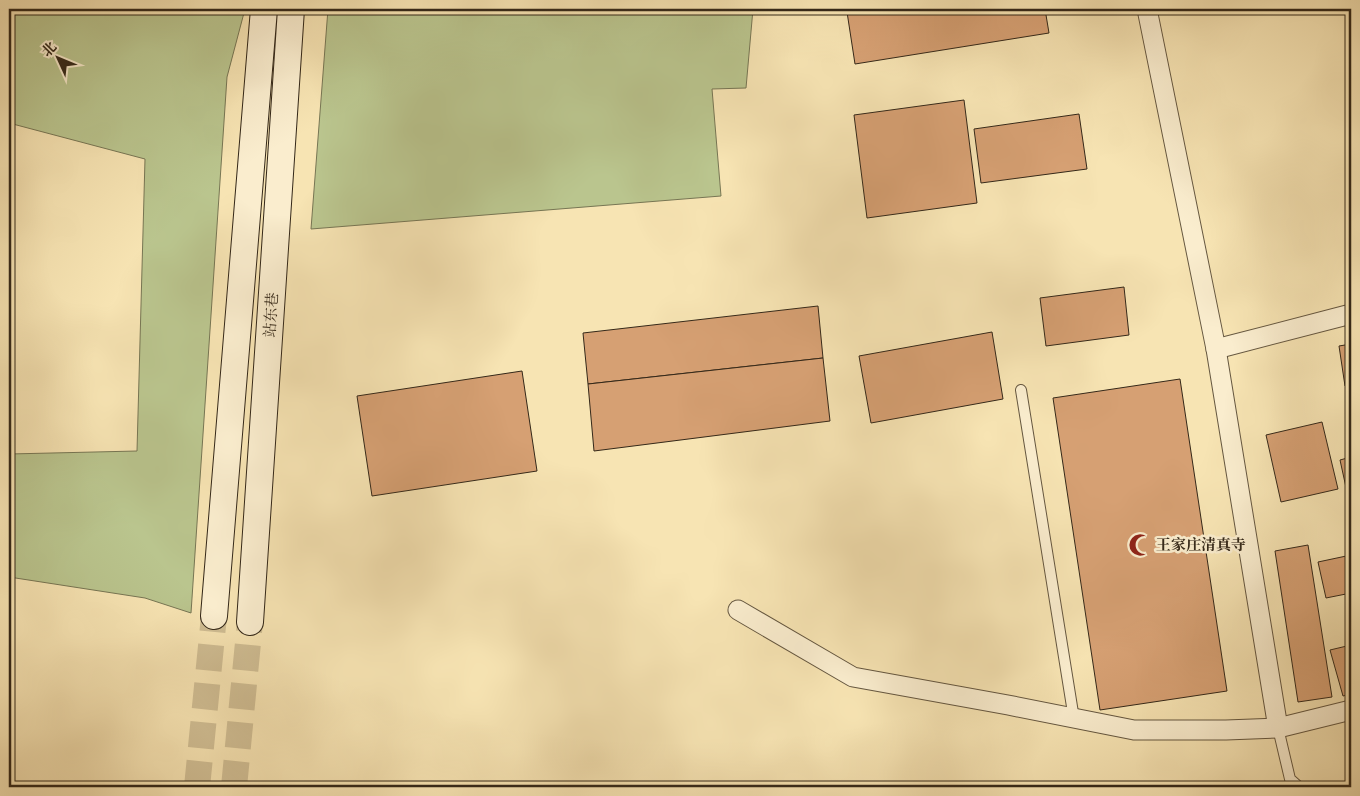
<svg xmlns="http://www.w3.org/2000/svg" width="1360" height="796" viewBox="0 0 1360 796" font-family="'IM FELL English','Noto Serif SC',serif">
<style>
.green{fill:#bac58e;stroke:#777654}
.building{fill:#d6a073;stroke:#342819}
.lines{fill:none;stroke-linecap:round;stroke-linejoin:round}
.secondary-tunnel{stroke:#d0be94;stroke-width:26;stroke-dasharray:26 13;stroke-linecap:butt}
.service-casing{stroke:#655740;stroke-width:12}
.minor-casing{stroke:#655740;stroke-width:21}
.secondary-casing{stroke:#342819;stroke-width:28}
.service{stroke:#faedce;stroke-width:10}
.minor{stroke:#faedce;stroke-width:19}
.secondary{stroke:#faedce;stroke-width:26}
.labels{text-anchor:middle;stroke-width:5;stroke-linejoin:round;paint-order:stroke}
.street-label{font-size:15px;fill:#342819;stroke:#faedce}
.poi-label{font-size:15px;font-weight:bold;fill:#342819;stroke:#faedce;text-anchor:start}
</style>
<rect width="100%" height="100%" fill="#f7e4b3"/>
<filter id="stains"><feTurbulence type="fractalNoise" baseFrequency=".004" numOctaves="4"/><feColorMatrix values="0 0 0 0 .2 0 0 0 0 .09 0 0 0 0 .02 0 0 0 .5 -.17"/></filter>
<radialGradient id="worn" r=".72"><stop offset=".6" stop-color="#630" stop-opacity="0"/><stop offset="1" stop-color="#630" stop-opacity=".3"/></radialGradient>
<g class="green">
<path d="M9,9H245L227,77L191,613L145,598L9,577V454L137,451L145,159L9,123Z"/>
<path d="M328,9H753L746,88L712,89L721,196L311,229Z"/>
</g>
<g class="building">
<path d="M866,9H1045L1049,33L855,64L847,12Z"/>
<path d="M964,100L977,203L867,218L854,115Z"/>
<path d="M1079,114L1087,169L981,183L974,129Z"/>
<path d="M1124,287L1129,335L1046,346L1040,298Z"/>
<path d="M818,306L823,358L588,384L583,333Z"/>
<path d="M992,332L1003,399L871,423L859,356Z"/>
<path d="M1351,344V385L1345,386L1339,346Z"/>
<path d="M823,358L830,421L594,451L588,384Z"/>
<path d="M522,371L537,471L372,496L357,396Z"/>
<path d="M1180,379L1227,691L1100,710L1053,398Z"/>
<path d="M1322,422L1338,489L1281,502L1266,435Z"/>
<path d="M1351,457V491L1347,492L1340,460Z"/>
<path d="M1308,545L1332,697L1298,702L1275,551Z"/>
<path d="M1351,555V593L1326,598L1318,562Z"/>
<path d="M1351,645V694L1343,696L1330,650Z"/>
</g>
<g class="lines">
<g class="secondary-tunnel">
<path d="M197,787L214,616"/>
<path d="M234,787L250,622"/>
</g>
<defs>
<g id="service">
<path d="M1021,390L1074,719"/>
<path d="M1278,728L1290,779L1299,787"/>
</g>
<g id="minor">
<path d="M1147,9L1216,349L1278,728"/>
<path d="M1216,349L1351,314"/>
<path d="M738,610L853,677L1008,705L1134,730H1226L1278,728L1351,710"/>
</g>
<g id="secondary">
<path d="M214,616L264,9"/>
<path d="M250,622L291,9"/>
</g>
</defs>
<use href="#service" class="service-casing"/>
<use href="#minor" class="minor-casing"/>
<use href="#secondary" class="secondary-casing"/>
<use href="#service" class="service"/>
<use href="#minor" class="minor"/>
<use href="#secondary" class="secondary"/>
</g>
<defs>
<symbol id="mosque-bare" viewBox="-9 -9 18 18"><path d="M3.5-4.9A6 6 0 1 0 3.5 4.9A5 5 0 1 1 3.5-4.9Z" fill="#8f2418" stroke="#faedce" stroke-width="2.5" paint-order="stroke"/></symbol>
</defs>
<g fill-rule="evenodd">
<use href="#mosque-bare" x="1124" y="529" width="32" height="32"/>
</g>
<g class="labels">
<g class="street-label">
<text transform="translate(271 315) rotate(-86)" y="5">站东巷</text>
</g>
<g class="poi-label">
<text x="1156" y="550">王家庄清真寺</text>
</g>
</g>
<rect width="1360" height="796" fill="none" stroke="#f7e4b3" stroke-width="30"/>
<rect x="10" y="10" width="1340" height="776" fill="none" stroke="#342819" stroke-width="2.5"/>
<rect x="15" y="15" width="1330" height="766" fill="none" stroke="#342819"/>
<g transform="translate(58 58) rotate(314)" stroke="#faedce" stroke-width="4" paint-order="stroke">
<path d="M0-4L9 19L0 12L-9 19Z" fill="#342819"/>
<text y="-8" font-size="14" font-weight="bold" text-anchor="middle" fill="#342819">北</text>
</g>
<rect width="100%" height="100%" filter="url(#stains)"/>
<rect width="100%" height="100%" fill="url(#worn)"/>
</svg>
